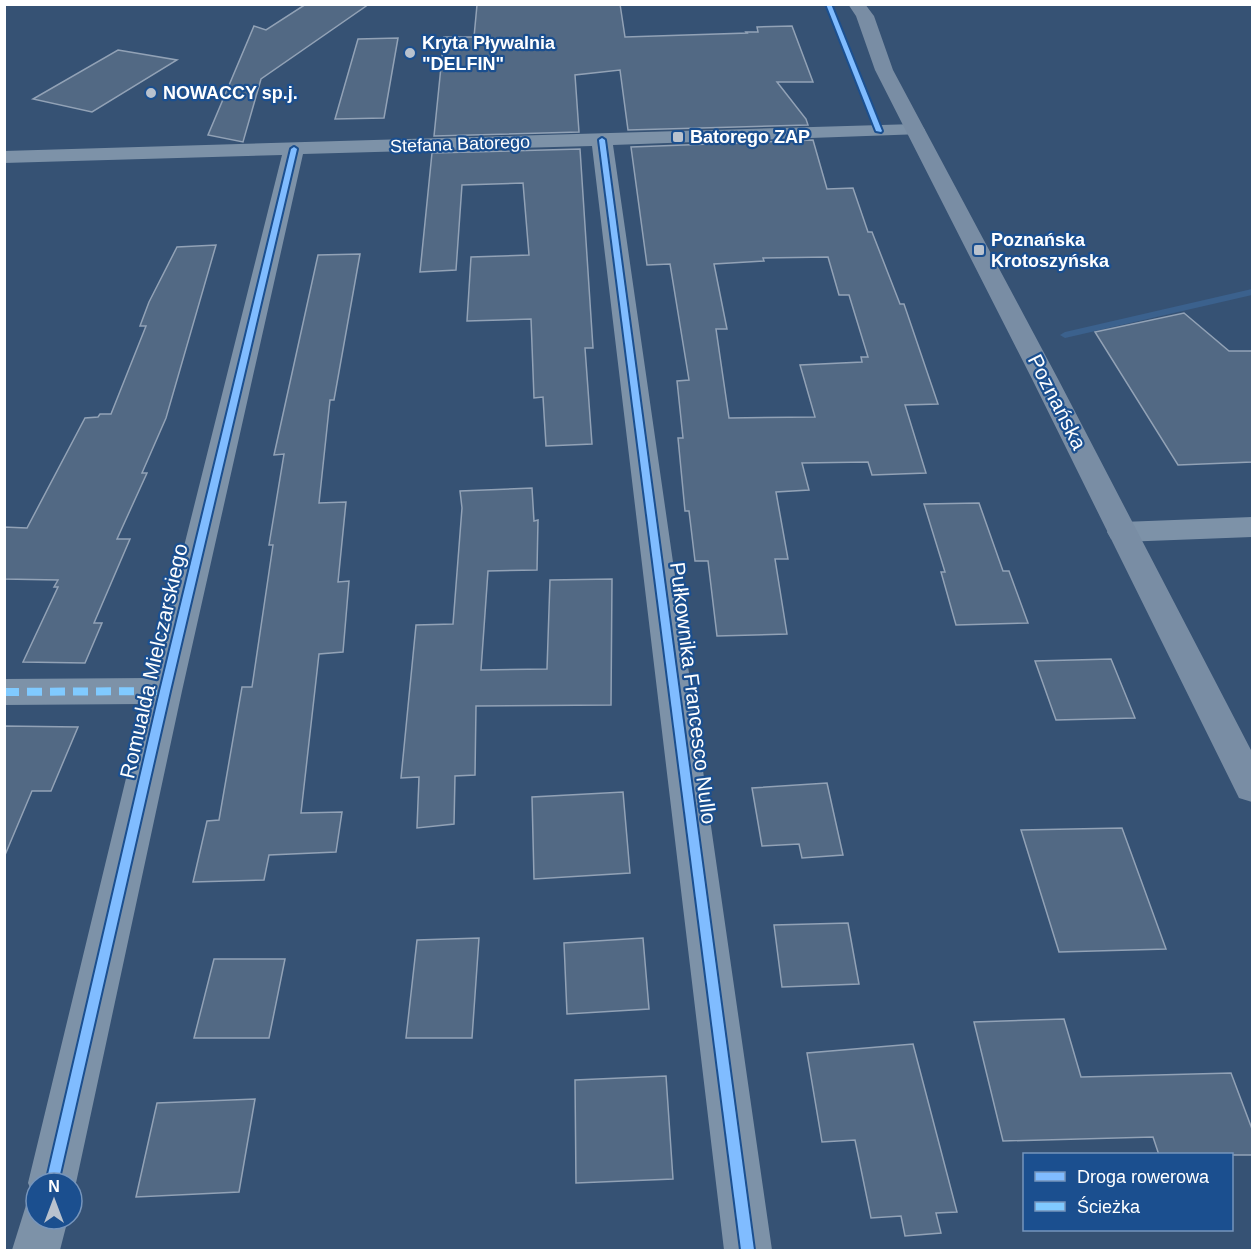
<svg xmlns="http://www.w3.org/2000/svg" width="1257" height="1255" viewBox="0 0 1257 1255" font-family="Helvetica,sans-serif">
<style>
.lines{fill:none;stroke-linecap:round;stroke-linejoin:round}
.stream{fill:#3b618d;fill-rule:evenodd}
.building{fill:#526984;stroke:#92a2b6;stroke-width:1.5;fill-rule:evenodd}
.street{fill:#7d92a8;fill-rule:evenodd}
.secondary{fill:#798da4;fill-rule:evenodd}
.quiet{stroke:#80caff;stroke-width:8;stroke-dasharray:15 8;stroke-linecap:butt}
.cycleway-casing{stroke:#1b4f8f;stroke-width:4}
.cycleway{fill:#80bcff;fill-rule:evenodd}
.poi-dot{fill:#b9c2ce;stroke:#1b4f8f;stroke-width:2}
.labels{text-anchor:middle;stroke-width:4.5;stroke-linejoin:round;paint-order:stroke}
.far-poi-label{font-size:18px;font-weight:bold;fill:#fff;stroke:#1b4f8f;text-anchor:start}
.far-street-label{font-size:18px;fill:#fff;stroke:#1b4f8f}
.street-label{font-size:21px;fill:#fff;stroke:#1b4f8f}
</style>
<rect width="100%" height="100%" fill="#365274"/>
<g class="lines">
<path class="stream" d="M1252,289V295L1065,338L1060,335L1065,332Z"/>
</g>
<g class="building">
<path d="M306,4H369L261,79L243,142L208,135L254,26L266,30Z"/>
<path d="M620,4L625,37L747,33L746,32H758L757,27L792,26L813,82H777L806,119L808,125L628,130L620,70L575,75L579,132L434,136L444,37H474L477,5Z"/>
<path d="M398,38L384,118L335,119L358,39Z"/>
<path d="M118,50L177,60L92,112L33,99Z"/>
<path d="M813,140L827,189L853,188L868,232H872L900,304H904L938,404L905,405L926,473L872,475L868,462L802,463L809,490L776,492L788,559H775L787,634L717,636L708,561H695L689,511H685L678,438H683L677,381L689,380L670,264L647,265L631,147ZM828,257L839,295H849L868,357H861L862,362L800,365L815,417L729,418L716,329H727L714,264L764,261L763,258Z"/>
<path d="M580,149L593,348H585L592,444L546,446L543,397L534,398L531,319L467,321L471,257L529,255L523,183L462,185L456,270L420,272L432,153Z"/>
<path d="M216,245L166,418L142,473H147L117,539H130L94,623H102L85,663L23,662L58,587H54L58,580L4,579V527L27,528L85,418L98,417L100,414H111L146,326H140L149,302L177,247Z"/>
<path d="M360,254L334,400H330L319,503L346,502L338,582L349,581L343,652L319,654L301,813L342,812L336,852L269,855L264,880L193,882L207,821L219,820L242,687H252L273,545H269L284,454L274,455L318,255Z"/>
<path d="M1184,313L1229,351H1252V462L1178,465L1095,332Z"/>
<path d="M532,488L534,521L538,520L537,570L488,571L481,670L547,669L550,580L612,579L611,705L476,706L475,775L455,776L454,824L417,828L419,777L401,778L416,625L453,624L462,508L460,491Z"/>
<path d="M979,503L1003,571H1009L1028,623L956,625L941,572H945L924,504Z"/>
<path d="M1111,659L1135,718L1056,720L1035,661Z"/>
<path d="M4,726L78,727L51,791H32L5,855Z"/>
<path d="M827,783L843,855L802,858L799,844L762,846L752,788Z"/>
<path d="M623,792L630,873L534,879L532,797Z"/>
<path d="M1122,828L1166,949L1059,952L1021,830Z"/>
<path d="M848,923L859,984L782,987L774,925Z"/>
<path d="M479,938L472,1038H406L417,940Z"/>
<path d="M643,938L649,1009L567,1014L564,943Z"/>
<path d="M214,959H285L269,1038H194Z"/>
<path d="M1064,1019L1081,1077L1231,1073L1252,1129V1155H1159L1153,1137L1003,1141L974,1022Z"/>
<path d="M913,1044L957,1212L936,1213L941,1233L905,1236L901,1216L871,1218L855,1140L822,1142L807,1053Z"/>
<path d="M666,1076L673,1179L576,1183L575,1080Z"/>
<path d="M255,1099L239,1192L136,1197L157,1103Z"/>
</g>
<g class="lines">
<g class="street">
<path d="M915,124L922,126L925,130L922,134L613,145L772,1250H724L592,146L303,154L182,691L76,1183L72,1192V1183H36V1219H68L60,1250H12L27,1202L35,1199L28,1183L144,704L4,705V679L151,678L282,155L4,163V151Z"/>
<path d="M1252,517V537L1122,542L1111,539L1107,532L1111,525L1122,522Z"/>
</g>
<path class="secondary" d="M848,4H865L874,16L893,70L1058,379L1252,752V802L1239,798L1032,379L875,70L856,16Z"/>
<path class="quiet" d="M4,692L165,691"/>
<defs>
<g id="cycleway">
<path d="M826,4H831L882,131L881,132L876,131Z"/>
<path d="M602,138L605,140L754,1250H741L599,140Z"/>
<path d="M294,147L297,149L170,691L58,1183H46L160,691L291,149Z"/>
</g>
</defs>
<use href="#cycleway" class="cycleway-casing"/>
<use href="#cycleway" class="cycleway"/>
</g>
<g class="poi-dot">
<circle cx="410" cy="53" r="6"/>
<circle cx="151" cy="93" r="6"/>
<rect x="672" y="131" width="12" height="12" rx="3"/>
<rect x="973" y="244" width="12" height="12" rx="3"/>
</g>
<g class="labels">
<g class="far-poi-label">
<text x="422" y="49">Kryta Pływalnia<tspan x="422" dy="21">"DELFIN"</tspan></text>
<text x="163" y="99">NOWACCY sp.j.</text>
<text x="690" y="143">Batorego ZAP</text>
<text x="991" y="246">Poznańska<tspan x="991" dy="21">Krotoszyńska</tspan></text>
</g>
<g class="far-street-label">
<text transform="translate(460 144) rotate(-2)" y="6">Stefana Batorego</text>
</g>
<g class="street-label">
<text transform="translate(1057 402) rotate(63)" y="7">Poznańska</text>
<text transform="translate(154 661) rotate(-77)" y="7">Romualda Mielczarskiego</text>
<text transform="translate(693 693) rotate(83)" y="7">Pułkownika Francesco Nullo</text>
</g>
</g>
<rect width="1257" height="1255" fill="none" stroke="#ffffff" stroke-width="12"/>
<rect x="1023" y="1153" width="210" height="78" fill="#1b4f8f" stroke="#7695bc" stroke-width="1.5"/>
<rect x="1035" y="1172" width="30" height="9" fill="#80bcff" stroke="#7695bc" stroke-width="1.5"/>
<text x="1077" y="1183" font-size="18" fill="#ffffff">Droga rowerowa</text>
<rect x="1035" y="1202" width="30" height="9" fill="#80caff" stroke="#7695bc" stroke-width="1.5"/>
<text x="1077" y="1213" font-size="18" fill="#ffffff">Ścieżka</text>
<g transform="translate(54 1201)"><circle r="28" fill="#1b4f8f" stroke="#7695bc" stroke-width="1.5"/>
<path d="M0-4.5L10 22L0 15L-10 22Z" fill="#b9c2ce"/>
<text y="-9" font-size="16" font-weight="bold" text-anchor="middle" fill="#ffffff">N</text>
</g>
</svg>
